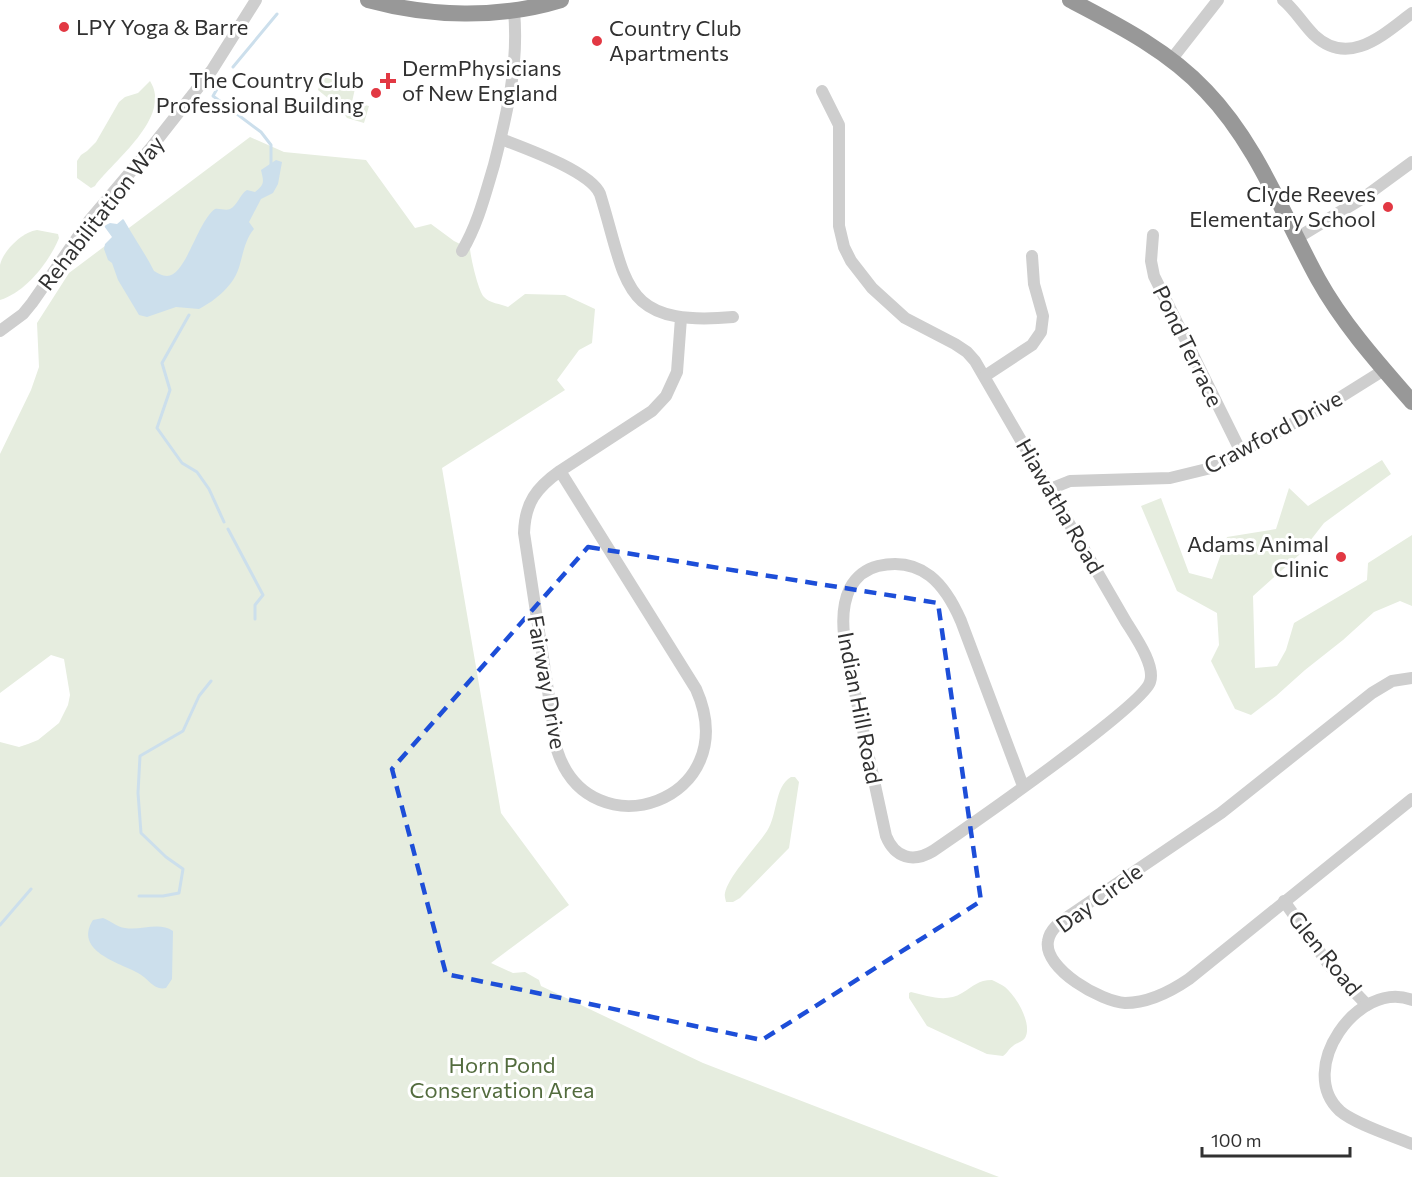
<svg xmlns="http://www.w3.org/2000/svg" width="1412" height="1177" viewBox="0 0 1412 1177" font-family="Commissioner,sans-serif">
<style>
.green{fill:#e6eddf}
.water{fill:#ccdfec}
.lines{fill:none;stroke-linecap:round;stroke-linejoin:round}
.stream{stroke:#ccdfec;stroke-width:3}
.minor{stroke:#cecece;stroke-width:12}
.highway{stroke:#989898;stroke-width:16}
.marked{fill:none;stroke:#1d4ed8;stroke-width:4.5;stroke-dasharray:12 8;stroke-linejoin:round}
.poi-dot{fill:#e23843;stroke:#fff;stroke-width:2}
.labels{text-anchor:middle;stroke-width:6;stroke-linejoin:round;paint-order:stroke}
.poi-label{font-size:22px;fill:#313131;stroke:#fff;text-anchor:start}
.street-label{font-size:22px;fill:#313131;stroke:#fff}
.park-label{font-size:22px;fill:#536c3e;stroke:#fff}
</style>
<rect width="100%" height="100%" fill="#fff"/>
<g class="green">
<path d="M322,77L356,84L352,102L369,106L364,123L347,118L339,107L318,90Z"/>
<path d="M150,81C173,117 113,161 95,186L91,188L77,178V161L81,155L87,151L96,142L119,102L125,97L138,93Z"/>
<path d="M250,137L284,152L366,160L415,228L431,224L454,241L470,249C471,259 478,290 484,297C489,303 501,304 508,307L525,294L565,295L595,309L592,343L579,350L557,380L565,390L442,468L501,813L569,905L491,963L513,973L525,972L539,980L541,986L703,1063L999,1177H0V742L19,747L28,744L38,740L59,723L68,705L70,695L64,659L51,655L0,693V454L31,390L39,367L37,323L69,273Z"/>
<path d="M37,230L58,234L59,238C49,262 26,292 0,300C0,289 0,276 0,265C3,251 22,232 37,230Z"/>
<path d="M1382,460L1391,474L1324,523L1299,555L1253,596L1255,668L1277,666L1286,650L1294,623L1367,580L1368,563L1412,535V606L1400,601L1374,612L1343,640L1305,670L1276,696L1251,715L1235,709L1211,661L1219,645L1217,613L1177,591L1141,506L1161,498L1189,573L1212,579L1227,537L1276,529L1289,488L1308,506Z"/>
<path d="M791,777H795L799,782L789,848L740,898L733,902H726C726,900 724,896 725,893C728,877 757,846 767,831C778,814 774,787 791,777Z"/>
<path d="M992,980C996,982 1001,984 1005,987C1016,996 1033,1024 1025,1038C1022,1042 1016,1043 1013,1046C1008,1049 1008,1053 1003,1056L987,1054L927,1026L909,998V993L911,992C928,996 946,1003 962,993C974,986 978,980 992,980Z"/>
</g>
<g class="water">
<path d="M276,160L282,162L278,184L273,193L261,199L249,222L254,229C246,238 243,253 240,264C235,285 216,300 199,309L176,307L147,317L139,315L118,280L112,263L108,260L104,249L105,244L112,237L104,226L110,223L117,224L123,219L124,220C134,238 145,253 154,271C158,273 162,276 167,276C186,276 197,222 215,209C219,208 226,211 230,209C237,206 240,194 247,190L255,192C266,184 263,180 261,170Z"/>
<path d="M103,918C111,921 117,927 125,928C141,931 159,921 173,931L172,979L166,988C154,991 148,978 138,973C120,963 73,951 93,920Z"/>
</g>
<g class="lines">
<g class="stream">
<path d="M233,67L277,14"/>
<path d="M221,82L213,96L261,132L271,145V166"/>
<path d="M189,315L162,363L170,390L157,428L182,463L197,472L209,489L224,522"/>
<path d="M228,529L263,595L255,605V619"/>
<path d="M139,896H163L179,893L183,869L166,857L141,833L138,793L140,756L183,731L199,696L211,681"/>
<path d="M0,925L31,889"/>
</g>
<g class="minor">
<path d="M1283,0C1295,10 1303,24 1314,35C1349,68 1384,34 1412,13"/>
<path d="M1171,60L1218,0"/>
<path d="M822,91L839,125V226L844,247L851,261L872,288L905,318L955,344L967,352L975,361L1125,620C1134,635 1156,665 1150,682C1143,706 965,829 933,851C913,863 895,858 886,836L847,656C843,633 840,609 850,588C856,577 866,569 878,566C922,556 945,584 961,621L1023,786"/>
<path d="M501,139C524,148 590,171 600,194C628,284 620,327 733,317"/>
<path d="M1153,235L1151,261L1154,276L1241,452"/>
<path d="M1297,238L1363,198L1412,162"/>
<path d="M462,251C478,224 485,195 494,165C507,114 519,64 514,11"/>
<path d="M0,331L23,314L32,303L89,221L150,149L212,70L256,0"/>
<path d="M985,376L1032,345L1041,332L1043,316L1034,284L1032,256"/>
<path d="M560,471C536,488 525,503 524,533L557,750C590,854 746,801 696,689L560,471L652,411L666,396L677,372L681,318"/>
<path d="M1050,489L1070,481L1170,478L1211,468L1336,400L1384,370"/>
<path d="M1412,678L1392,681L1372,693L1221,813L1072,914C1062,921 1050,928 1048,941C1043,969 1102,1002 1125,1003C1149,1003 1170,992 1189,979L1412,799"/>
<path d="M1284,901L1329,965L1367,1005"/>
<path d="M1412,1000C1358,979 1295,1070 1340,1111C1355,1124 1393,1136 1412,1144"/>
</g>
<g class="highway">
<path d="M368,0C430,17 499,19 561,0"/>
<path d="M1070,0C1118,25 1169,51 1206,91C1257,144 1283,215 1318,279C1343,324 1378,363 1412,402"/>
</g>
</g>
<path class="marked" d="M588,547L938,603L981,901L762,1040L446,974L392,769Z"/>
<g class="poi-dot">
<circle cx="64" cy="27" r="6"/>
<circle cx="597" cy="41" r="6"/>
<path d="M385 72h6v6h6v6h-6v6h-6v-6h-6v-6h6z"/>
<circle cx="376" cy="93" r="6"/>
<circle cx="1388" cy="207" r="6"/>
<circle cx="1341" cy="557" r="6"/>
</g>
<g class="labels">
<g class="poi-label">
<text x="76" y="35">LPY Yoga &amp; Barre</text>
<text x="609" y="36">Country Club<tspan x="609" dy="25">Apartments</tspan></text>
<text x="402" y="76">DermPhysicians<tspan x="402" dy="25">of New England</tspan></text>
<text x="364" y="88" text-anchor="end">The Country Club<tspan x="364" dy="25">Professional Building</tspan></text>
<text x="1376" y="202" text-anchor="end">Clyde Reeves<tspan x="1376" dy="25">Elementary School</tspan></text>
<text x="1329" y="552" text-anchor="end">Adams Animal<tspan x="1329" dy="25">Clinic</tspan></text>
</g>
<g class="street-label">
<text transform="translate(101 213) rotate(-52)" y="8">Rehabilitation Way</text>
<text transform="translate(1188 346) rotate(64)" y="8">Pond Terrace</text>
<text transform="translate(1273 432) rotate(-28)" y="8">Crawford Drive</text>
<text transform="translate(1060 506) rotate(60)" y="8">Hiawatha Road</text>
<text transform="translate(547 682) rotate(80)" y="8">Fairway Drive</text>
<text transform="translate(860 708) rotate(79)" y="8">Indian Hill Road</text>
<text transform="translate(1099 898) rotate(-36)" y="8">Day Circle</text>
<text transform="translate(1325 953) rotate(51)" y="8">Glen Road</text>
</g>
<g class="park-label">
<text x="502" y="1073">Horn Pond<tspan x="502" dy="25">Conservation Area</tspan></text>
</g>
</g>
<path d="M1202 1147v9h148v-9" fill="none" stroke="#313131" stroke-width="3"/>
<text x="1211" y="1147" font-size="18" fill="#313131" stroke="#ffffff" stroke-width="4.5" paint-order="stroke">100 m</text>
</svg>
